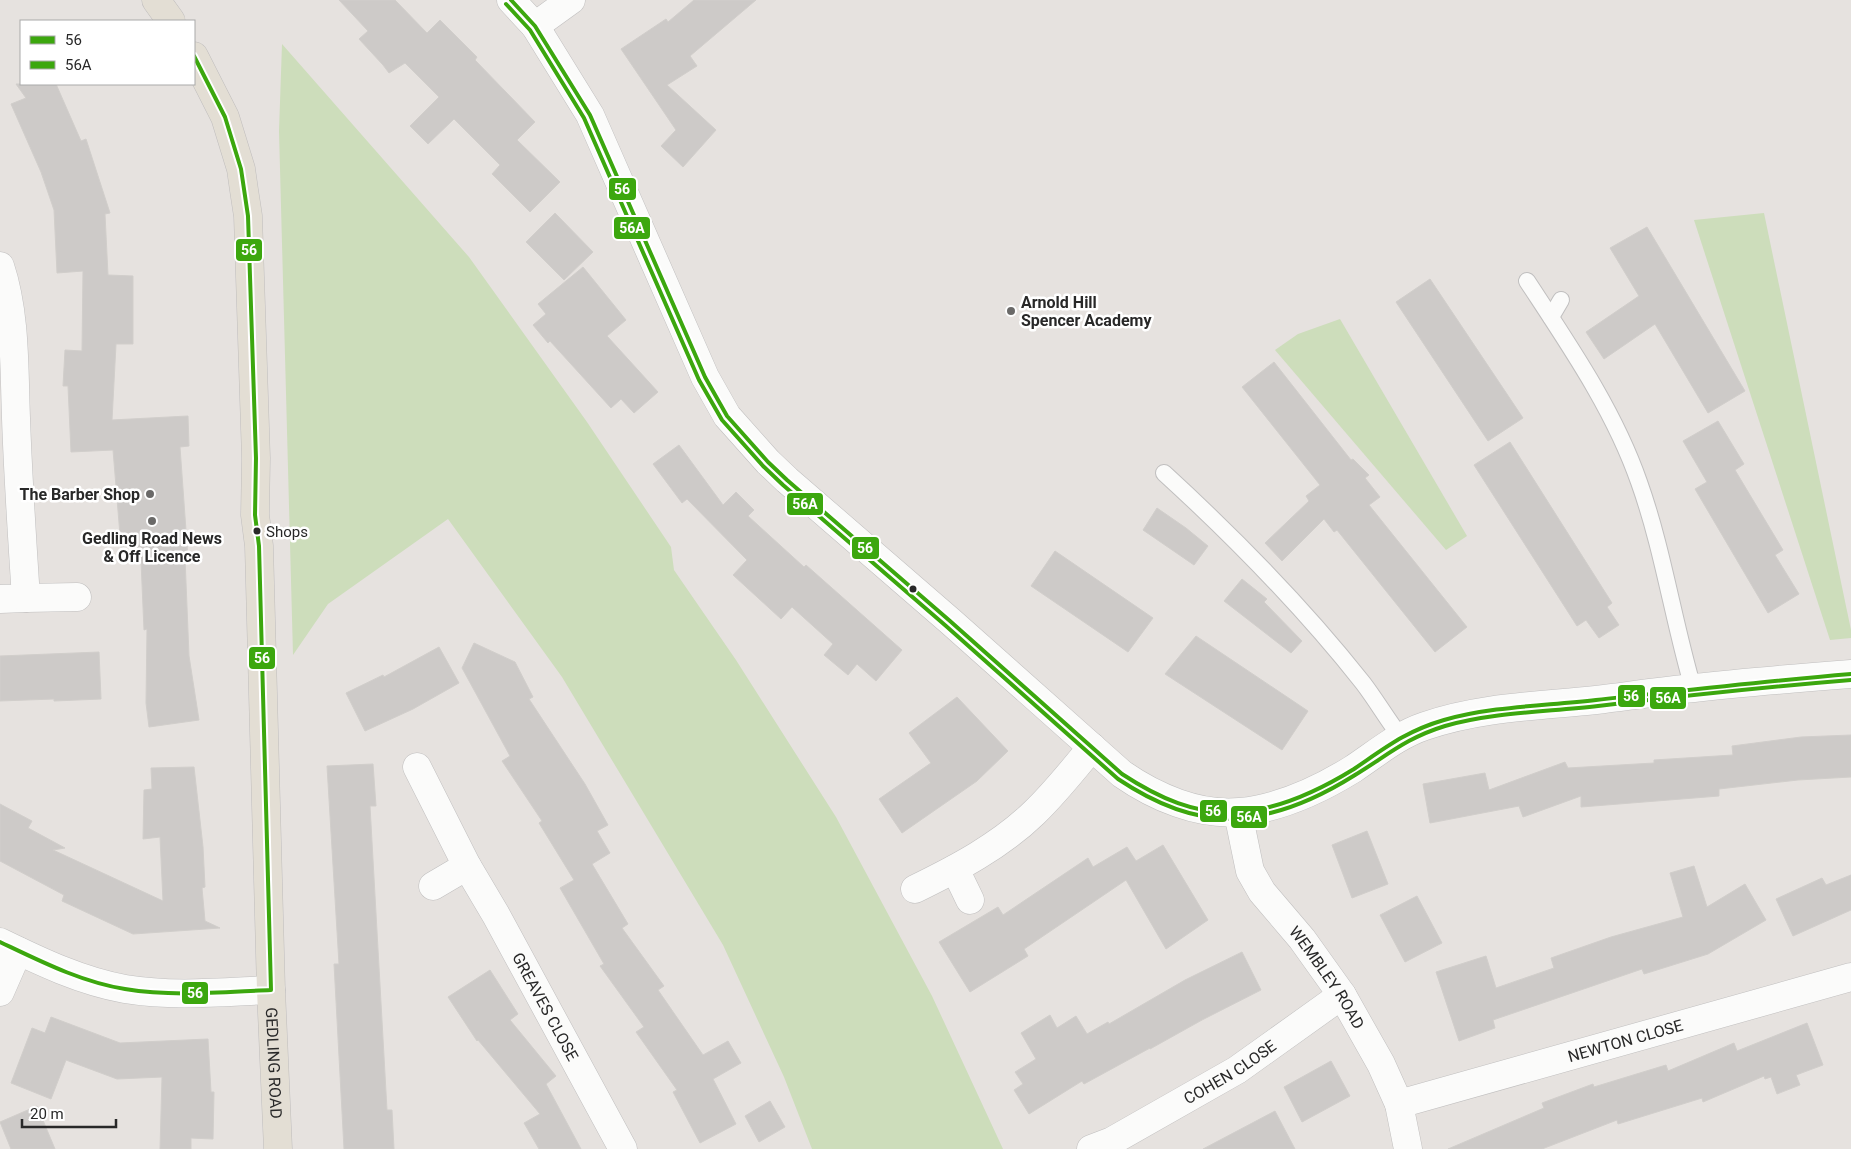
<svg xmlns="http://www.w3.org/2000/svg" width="1851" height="1149" viewBox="0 0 1851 1149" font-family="Roboto,sans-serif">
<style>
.green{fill:#cdddbb}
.building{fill:#cdcac8;stroke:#d1cecb}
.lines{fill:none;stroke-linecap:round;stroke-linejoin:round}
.service-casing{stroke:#c0bfbf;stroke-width:18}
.minor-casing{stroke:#c0bfbf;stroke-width:29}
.tertiary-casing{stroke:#c0bfbf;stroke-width:29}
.primary-casing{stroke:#bfbdbd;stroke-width:29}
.service{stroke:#fbfbfa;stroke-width:16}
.minor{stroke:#fbfbfa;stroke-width:28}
.tertiary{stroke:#fbfbfa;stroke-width:28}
.primary{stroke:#e3ded4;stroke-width:28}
.bus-1-casing{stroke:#fff;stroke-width:8}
.bus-2-casing{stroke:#fff;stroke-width:8}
.bus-1{stroke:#3ca70e;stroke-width:4}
.bus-2{stroke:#3ca70e;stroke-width:4}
.poi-dot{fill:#6a6968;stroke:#fff;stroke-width:2}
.bus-dot{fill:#282828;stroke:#fff;stroke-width:2}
.labels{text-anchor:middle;stroke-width:5;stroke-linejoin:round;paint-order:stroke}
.bus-label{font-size:15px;fill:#282828;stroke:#fff;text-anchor:start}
.poi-label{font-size:16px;font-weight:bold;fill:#282828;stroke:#fff;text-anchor:start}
.street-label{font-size:16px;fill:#282828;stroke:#fff}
.line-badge{stroke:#fff;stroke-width:2}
.badge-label{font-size:14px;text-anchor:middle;font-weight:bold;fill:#fff}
</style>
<rect width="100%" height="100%" fill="#e6e2df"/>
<g class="green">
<path d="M282,44L469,257L587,422L671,547L674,570L736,660L836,817L932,996L1003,1149H812L784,1077L723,945L562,677L448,519L328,604L293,655L279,131Z"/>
<path d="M1764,213L1851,630V638L1830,640L1694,220Z"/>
<path d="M1340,319L1467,536L1446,550L1275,350L1298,334Z"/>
</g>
<g class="building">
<path d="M339,0H395L427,33L440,20L477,57L475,60L535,122L517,140L560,182L530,212L492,174L500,165L454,119L428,144L410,126L439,97L405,63L389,73L383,65L359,39L368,31Z"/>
<path d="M694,0H756L690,56L697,66L667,85L716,130L683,167L661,146L676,130L621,49L666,19L668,22Z"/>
<path d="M16,84H56L81,141L86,139L110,213L105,214L108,275L133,276V344H116L112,420L188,416L189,446L180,447L188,558H185L189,656L199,720L149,727L146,703L147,629L144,630L141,561L133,562L131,546L121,547L113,450L71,452L68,386H63L65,350L82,351L83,271L57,273L54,210L41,172L11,104L26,98Z"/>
<path d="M555,213L593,252L564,280L526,242Z"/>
<path d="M1647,227L1745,391L1708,413L1655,324L1604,359L1586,332L1639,296L1610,248Z"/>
<path d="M583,267L626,320L607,336L658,392L634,413L621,399L611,408L550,341L548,343L533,325L546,314L538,304Z"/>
<path d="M1430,279L1523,418L1488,441L1396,302Z"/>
<path d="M1274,362L1351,460L1353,459L1369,475L1365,478L1380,497L1369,505L1467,627L1435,652L1337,530L1334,532L1324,519L1282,561L1265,543L1309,501L1306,496L1320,485L1242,387Z"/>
<path d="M1718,421L1744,464L1735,470L1783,550L1775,555L1799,594L1768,613L1695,489L1707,482L1683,441Z"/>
<path d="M1510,442L1612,603L1607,607L1619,625L1599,638L1586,620L1577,626L1474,465Z"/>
<path d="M679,445L723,505L736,492L754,510L748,516L804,567L806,565L902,650L876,681L857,664L848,675L824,655L833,644L792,607L781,619L733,575L747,560L687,499L682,503L653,464Z"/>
<path d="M1157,508L1186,528L1208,546L1194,565L1143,530Z"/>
<path d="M1055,551L1153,618L1128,652L1031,586Z"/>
<path d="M1242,579L1267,599L1264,602L1302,641L1291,653L1224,601Z"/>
<path d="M1196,636L1308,711L1282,750L1165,674Z"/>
<path d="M474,643L515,662L533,697L529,699L585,784L608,825L597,831L610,853L592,864L628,924L622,928L664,986L658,990L703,1055L728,1041L741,1063L713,1079L736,1124L700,1143L673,1092L677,1090L636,1032L644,1027L600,966L604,964L560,888L574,880L539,823L542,821L502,761L510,756L462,668Z"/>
<path d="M439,647L459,683L413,709L365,731L346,693L383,675L384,677Z"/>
<path d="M99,652L101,699L54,701V699L0,701V656Z"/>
<path d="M957,697L1008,751L977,781L902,833L879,799L931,763L909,733Z"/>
<path d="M1851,735V777L1798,780L1719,789V796L1581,807V796L1523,817L1519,806L1430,823L1423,784L1485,773L1489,790L1565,762L1568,768L1654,763V760L1733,755L1732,746L1801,737Z"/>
<path d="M373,764L376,806H370L387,1110H392L394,1149H344L334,964H339L327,766Z"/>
<path d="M194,767L203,847L205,887L202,888L205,921L220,928L133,934L62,901L64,895L0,861V804L32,821L28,828L65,848L53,850L163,901L160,837L143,839L144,790L152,789L151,768Z"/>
<path d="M1367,831L1388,884L1352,898L1332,845Z"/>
<path d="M1163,845L1208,920L1166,949L1126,880L1024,949L1028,956L970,992L939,942L998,907L1003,915L1088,858L1093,867L1127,847L1136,861Z"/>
<path d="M1694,866L1707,907L1745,884L1766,920L1708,954L1644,974L1642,969L1493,1020L1495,1028L1459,1041L1436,972L1486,956L1496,988L1554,968L1551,958L1611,937L1683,917L1670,873Z"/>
<path d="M1851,875V910L1793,936L1776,899L1822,878L1826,885Z"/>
<path d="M1417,896L1442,943L1405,962L1380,915Z"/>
<path d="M1242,952L1261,990L1202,1020L1150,1049V1048L1084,1084L1082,1081L1029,1114L1014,1090L1023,1084L1015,1072L1036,1059L1021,1033L1050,1015L1057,1028L1076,1016L1087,1034L1108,1022L1109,1024L1185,980Z"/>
<path d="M490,970L518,1014L510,1020L556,1076L546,1084L581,1149H539L524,1123L540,1114L478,1040L477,1041L448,997Z"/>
<path d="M51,1017L120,1043L208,1039L211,1092H214L213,1139L191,1138V1149H160L162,1077L117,1079L66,1060L51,1099L11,1083L32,1028L45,1033Z"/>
<path d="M1807,1023L1823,1065L1796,1075L1800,1085L1777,1094L1771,1077L1765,1079L1764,1076L1703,1102L1702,1098L1618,1124L1617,1120L1542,1149H1448L1544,1108L1542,1103L1593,1084L1594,1087L1666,1065L1668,1071L1734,1043L1737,1051Z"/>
<path d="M1331,1061L1350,1096L1302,1122L1284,1087Z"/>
<path d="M770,1101L785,1127L759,1142L745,1116Z"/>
<path d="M37,1106L55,1149H11L0,1122Z"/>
<path d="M1275,1111L1295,1149H1203Z"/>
</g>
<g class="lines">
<defs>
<g id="service">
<path d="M1527,281C1569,345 1614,410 1639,482C1663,549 1673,620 1693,688"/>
<path d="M1551,317L1561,300"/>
<path d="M1164,473C1235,538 1303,607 1363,683C1376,700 1387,719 1400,736"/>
</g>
<g id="minor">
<path d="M535,26L571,0"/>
<path d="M0,266C16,314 14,368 16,418C18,478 22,538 26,598L0,599"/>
<path d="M26,598L77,597"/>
<path id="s1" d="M417,767L467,866L496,915L623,1149"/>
<path id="s2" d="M1238,813L1250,871L1262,892L1302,939L1342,995L1381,1064L1399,1104L1408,1149"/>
<path d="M955,869L970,900"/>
<path d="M433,886L467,866"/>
<path d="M915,889C956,869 1000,846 1034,813C1055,793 1073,770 1092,747"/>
<path d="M0,942C41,962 81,981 125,989C173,997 223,992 271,990"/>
<path d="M0,992L18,951"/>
<path id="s3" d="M1399,1104L1851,977"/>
<path id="s4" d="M1091,1149L1112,1141L1237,1070L1342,995"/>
</g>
<path id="tertiary" d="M511,0L535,26L590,115L705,377L727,416L768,462L787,480L950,621L1122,774C1155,797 1199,816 1240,812C1281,808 1319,790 1353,769C1377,753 1398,735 1425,726C1480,707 1539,706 1596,700C1629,696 1661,691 1694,688C1747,682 1799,678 1851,674"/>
<g id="primary">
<path d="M156,0L171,21"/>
<path id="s5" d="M194,56L225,117L241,169L244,190L248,216L256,458L255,515L259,546L271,990L278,1149"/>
</g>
</defs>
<use href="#service" class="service-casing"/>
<use href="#minor" class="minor-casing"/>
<use href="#tertiary" class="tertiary-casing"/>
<use href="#primary" class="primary-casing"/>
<use href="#service" class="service"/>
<use href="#minor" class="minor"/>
<use href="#tertiary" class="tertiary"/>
<use href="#primary" class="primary"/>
<defs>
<g id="bus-1">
<path d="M511,0L535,26L590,115L705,377L727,416L768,462L787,480L950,621L1122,774C1157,797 1197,816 1240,812C1280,809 1320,790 1354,769C1385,748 1406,731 1444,720C1493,706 1545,706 1596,700C1681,691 1766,681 1851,674"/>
<path d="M0,942C40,961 81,982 125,989C173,997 223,992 271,990L259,546L255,515L256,458L248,216L241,169L225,117L194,56"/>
</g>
<path id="bus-2" d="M506,4L530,30L584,118L699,380L722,420L763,466L783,485L946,626L1118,779C1154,803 1196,822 1240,818C1281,815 1320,797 1355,775C1388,755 1406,738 1445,726C1495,712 1547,712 1598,706C1682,696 1766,687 1851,680"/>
</defs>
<use href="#bus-1" class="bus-1-casing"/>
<use href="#bus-2" class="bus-2-casing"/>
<use href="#bus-1" class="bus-1"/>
<use href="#bus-2" class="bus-2"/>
</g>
<g class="poi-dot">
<circle cx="1011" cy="311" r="5"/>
<circle cx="150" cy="494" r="5"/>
<circle cx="152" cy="521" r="5"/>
</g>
<g class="bus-dot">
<circle cx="257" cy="531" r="4.5"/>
<circle cx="913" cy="589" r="4.5"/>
</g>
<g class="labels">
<g class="bus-label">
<text x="266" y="537">Shops</text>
</g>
<g class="poi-label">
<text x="1021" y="308">Arnold Hill<tspan x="1021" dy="18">Spencer Academy</tspan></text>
<text x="140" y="500" text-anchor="end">The Barber Shop</text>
<text x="152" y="544" text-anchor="middle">Gedling Road News<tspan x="152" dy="18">&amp; Off Licence</tspan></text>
</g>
<g class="street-label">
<text dy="6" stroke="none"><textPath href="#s2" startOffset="191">WEMBLEY ROAD</textPath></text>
<text dy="6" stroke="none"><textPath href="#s1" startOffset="272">GREAVES CLOSE</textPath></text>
<text dy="6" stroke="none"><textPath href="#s3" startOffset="235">NEWTON CLOSE</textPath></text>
<text dy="6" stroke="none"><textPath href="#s5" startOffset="1018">GEDLING ROAD</textPath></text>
<text dy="6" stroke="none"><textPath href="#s4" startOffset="159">COHEN CLOSE</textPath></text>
</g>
</g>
<g class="line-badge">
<rect x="608" y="177" width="29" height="24" rx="5" fill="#3ca70e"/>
<rect x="613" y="216" width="38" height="24" rx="5" fill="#3ca70e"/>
<rect x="235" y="238" width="28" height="24" rx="5" fill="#3ca70e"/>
<rect x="786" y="492" width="38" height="24" rx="5" fill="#3ca70e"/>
<rect x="851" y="536" width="29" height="24" rx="5" fill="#3ca70e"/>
<rect x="248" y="646" width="28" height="24" rx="5" fill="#3ca70e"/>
<rect x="1617" y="684" width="29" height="24" rx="5" fill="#3ca70e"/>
<rect x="1649" y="686" width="38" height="24" rx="5" fill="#3ca70e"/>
<rect x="1199" y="799" width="29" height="24" rx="5" fill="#3ca70e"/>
<rect x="1230" y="805" width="38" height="24" rx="5" fill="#3ca70e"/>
<rect x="181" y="981" width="28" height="24" rx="5" fill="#3ca70e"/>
</g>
<g class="badge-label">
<text x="622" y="194">56</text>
<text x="632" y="233">56A</text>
<text x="249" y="255">56</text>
<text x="805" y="509">56A</text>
<text x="865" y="553">56</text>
<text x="262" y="663">56</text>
<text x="1631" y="701">56</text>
<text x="1668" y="703">56A</text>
<text x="1213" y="816">56</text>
<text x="1249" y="822">56A</text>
<text x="195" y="998">56</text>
</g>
<rect x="20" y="20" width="175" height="65" fill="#ffffff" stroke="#a9a9a9"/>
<rect x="30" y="36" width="25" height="8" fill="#3ca70e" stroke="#a9a9a9"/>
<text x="65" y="45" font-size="15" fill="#282828">56</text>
<rect x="30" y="61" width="25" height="8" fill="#3ca70e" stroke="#a9a9a9"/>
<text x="65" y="70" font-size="15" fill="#282828">56A</text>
<path d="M22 1119v8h94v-8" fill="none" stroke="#282828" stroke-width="2.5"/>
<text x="30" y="1119" font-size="15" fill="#282828" stroke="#ffffff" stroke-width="4" paint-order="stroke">20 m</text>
</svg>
